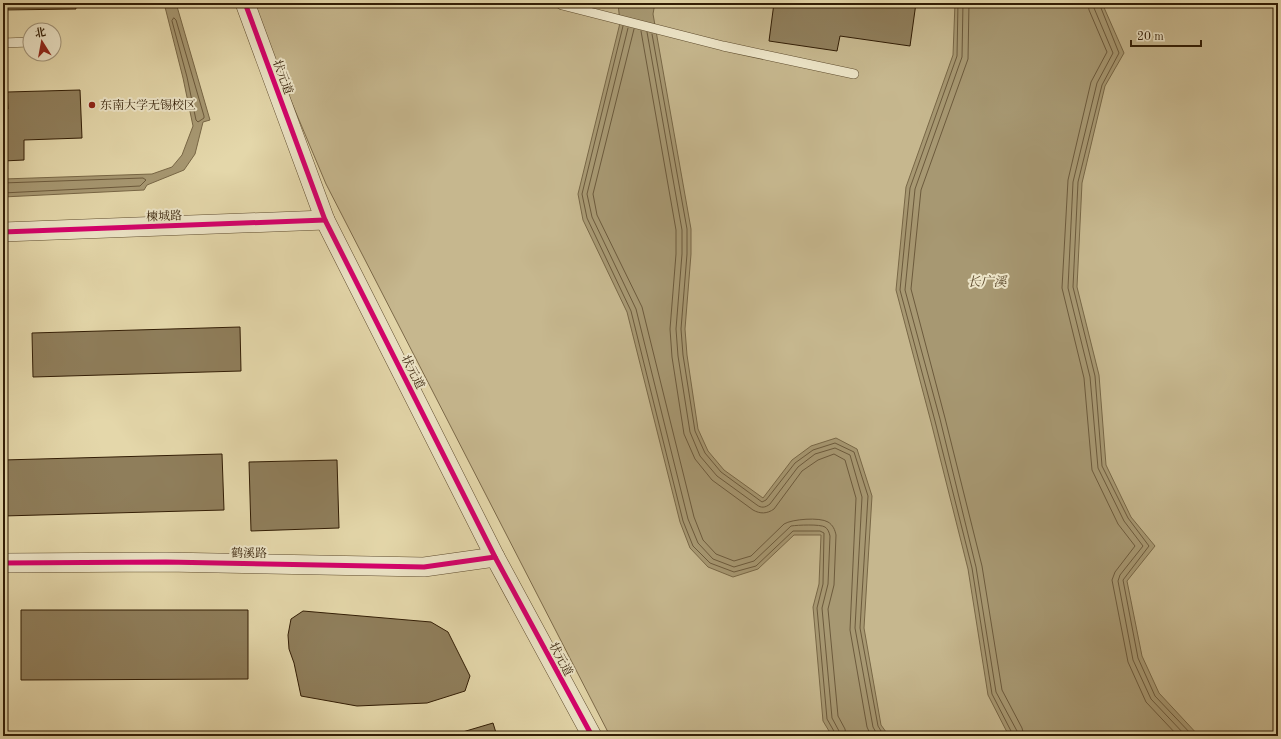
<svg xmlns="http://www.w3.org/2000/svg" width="1281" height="739" viewBox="0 0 1281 739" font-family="'Old Standard TT','Noto Serif SC',serif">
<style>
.green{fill:#c6b78e;stroke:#7c6a4a}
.water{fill:#a79872;stroke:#786746}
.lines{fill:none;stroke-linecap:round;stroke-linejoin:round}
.shore{stroke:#6c5a3c;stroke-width:1}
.building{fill:#8f7e5b;stroke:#321d05}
.service-casing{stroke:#5e4c2e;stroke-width:10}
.minor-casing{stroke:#5e4c2e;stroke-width:20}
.service{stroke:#ede5c8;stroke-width:9}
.minor{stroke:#ede5c8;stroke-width:19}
.cycleway-casing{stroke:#ede5c8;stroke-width:8}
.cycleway{stroke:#d6006c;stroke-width:5}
.poi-dot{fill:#8f2418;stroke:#ede5c8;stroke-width:1.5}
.labels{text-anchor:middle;stroke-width:4;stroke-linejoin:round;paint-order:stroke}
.street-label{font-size:12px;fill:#321d05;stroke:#ede5c8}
.poi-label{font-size:12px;fill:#321d05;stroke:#ede5c8;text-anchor:start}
.water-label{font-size:13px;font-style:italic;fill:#5b482b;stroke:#ede5c8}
</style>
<rect width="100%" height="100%" fill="#e4d7aa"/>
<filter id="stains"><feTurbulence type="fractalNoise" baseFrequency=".005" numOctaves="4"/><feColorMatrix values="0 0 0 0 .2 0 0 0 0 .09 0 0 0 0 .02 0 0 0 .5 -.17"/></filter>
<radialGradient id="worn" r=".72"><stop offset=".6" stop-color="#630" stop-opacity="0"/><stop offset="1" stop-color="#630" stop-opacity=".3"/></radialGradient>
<path class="green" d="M255,3H1278V736H610L326,184L257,20Z"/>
<g class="water">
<path d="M164,3H176L210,120L203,122L195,154L184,170L147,185L144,190L3,197V179L152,174L172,167L182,155L193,126L183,78Z"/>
<path d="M618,3H655L653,14L691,229V254L685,329L687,355L698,429L708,451L724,470L763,498L792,460L811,446L836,438L857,449L872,496L864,628L881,725L889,736H832L823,721L813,607L819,584L821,535H794L758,569L733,577L708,567L690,548L680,522L627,312L583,220L578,194L620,23Z"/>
<path d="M955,3H1102L1124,53L1105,86L1082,183L1077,287L1099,375L1106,465L1131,517L1155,546L1127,581L1142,656L1159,693L1199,736H1009L988,695L968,569L931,422L896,290L906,187L953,55Z"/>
</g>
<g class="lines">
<g class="shore">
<path d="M958,3L957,56L910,188L900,290L935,421L972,568L992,694L1012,733L1013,736"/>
<path d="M963,3L962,57L915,189L905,290L940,419L976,567L996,692L1017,731L1018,736"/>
<path d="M969,3L968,59L921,190L911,289L945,418L982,566L1002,690L1022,728L1024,736"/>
<path d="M1088,3L1089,10L1107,52L1091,82L1068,180L1062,288L1084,378L1092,470L1118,524L1135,546L1115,572L1112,580L1128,662L1146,702L1178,736"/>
<path d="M1094,3V8L1113,53L1097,83L1073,182L1068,288L1090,377L1098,468L1124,521L1143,546L1120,575L1118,581L1133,660L1151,699L1186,736"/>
<path d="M1099,3L1119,53L1102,85L1078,182L1073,287L1095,376L1102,466L1128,518L1149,546L1123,580L1138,658L1155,696L1193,736"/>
<path d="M174,18L176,20L204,116V118L198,122L196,120L187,77L172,21Z"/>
<path d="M623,26L582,194L587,218L631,311L683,521L693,546L710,563L734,572L756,566L793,531H820L824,533L823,584L817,608L827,719L835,733V736"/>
<path d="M628,28L587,194L592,217L636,309L688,519L698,543L713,559L734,567L754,561L791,526C798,525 820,524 825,527C828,529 829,532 830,536L828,584L822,608L832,718L839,731L840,736"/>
<path d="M634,29L593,194L597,215L642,307L694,517L703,540L716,554L734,561L751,556L784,524C792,519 820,517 828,522C833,525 835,530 836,535L834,585L828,609L838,716L845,729L846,736"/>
<path d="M641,31L676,230V254L670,329L672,357L684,434L695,459L712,480L753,510C760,514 767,514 774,509L802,471L818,460L834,454L845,460L856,498L850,630L867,727L871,736"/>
<path d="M647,32L682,230V254L676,329L678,356L690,432L700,456L717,476L757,505C761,508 765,508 770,504L798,467L815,454L835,448L850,455L862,497L855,628L873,727L878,736"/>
<path d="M652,34L687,229V254L681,329L683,355L695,431L705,453L721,472L762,502L766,500L795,463L813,450L835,443L854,452L868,496L860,628L878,726L884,736"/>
<path d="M3,183L143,178L146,180L140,186L3,193"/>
</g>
</g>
<g class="building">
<path d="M3,3H75L76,9L3,10Z"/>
<path d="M774,3H916L910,46L840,36L837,51L769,41Z"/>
<path d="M80,90L82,138L24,140V160L3,161V109H8L7,92Z"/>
<path d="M240,327L241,371L33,377L32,333Z"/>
<path d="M222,454L224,510L3,516V460Z"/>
<path d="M337,460L339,528L251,531L249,462Z"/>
<path d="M21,610H248V679L21,680Z"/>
<path d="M303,611L431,622L448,632L470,676L465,691L427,703L357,706L301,696L294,663L289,649L288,635L291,619Z"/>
<path d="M493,723L497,736H449Z"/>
<path d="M298,733V736H70V734Z"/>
</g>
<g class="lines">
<defs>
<g id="service">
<path d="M559,3L562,5L723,46L854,74"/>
<path d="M3,43L30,42"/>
</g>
<g id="minor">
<path d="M245,3L325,220L495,557L592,736"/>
<path d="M3,232L325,220"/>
<path d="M3,563L166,562L424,567L495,557"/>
</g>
</defs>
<use href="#service" class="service-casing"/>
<use href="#minor" class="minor-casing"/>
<use href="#service" class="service"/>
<use href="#minor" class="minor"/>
<defs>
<g id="cycleway">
<path d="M245,3L325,220L495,557L592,736"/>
<path d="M3,232L325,220"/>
<path d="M3,563L166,562L424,567L495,557"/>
</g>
</defs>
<use href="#cycleway" class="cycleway-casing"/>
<use href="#cycleway" class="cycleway"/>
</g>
<circle class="poi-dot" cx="92" cy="105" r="4"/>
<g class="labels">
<g class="street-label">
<text transform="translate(283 77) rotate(70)" y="4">状元道</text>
<text transform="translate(164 216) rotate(-2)" y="4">楝城路</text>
<text transform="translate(413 372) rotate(63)" y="4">状元道</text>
<text transform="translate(249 553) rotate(1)" y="4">鹤溪路</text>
<text transform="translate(561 659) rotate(62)" y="4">状元道</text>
</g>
<g class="poi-label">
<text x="100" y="109">东南大学无锡校区</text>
</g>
<g class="water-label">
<text x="987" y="286">长广溪</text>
</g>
</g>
<rect width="1281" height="739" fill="none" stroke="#e4d7aa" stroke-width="16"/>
<rect x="4" y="4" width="1273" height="731" fill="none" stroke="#321d05" stroke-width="2"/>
<rect x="8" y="8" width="1265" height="723" fill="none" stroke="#321d05"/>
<g transform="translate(42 42) rotate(349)"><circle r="19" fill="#ede5c8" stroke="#a2957a"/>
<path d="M0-3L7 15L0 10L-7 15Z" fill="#8f2418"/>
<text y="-6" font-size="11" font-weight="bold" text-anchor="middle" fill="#321d05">北</text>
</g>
<path d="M1131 40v6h70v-6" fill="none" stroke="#321d05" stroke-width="2"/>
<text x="1137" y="40" font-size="12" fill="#321d05" stroke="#ede5c8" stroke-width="3" paint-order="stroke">20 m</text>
<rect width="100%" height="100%" filter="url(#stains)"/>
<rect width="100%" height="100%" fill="url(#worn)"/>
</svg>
